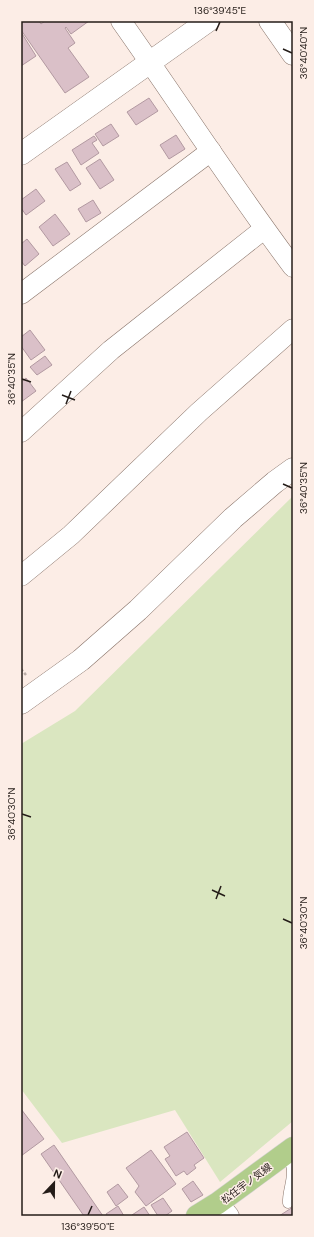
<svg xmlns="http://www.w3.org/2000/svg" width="314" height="1237" viewBox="0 0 314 1237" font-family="'DM Sans','Noto Sans JP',sans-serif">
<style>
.green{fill:#dae6c0}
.building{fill:#dac0c8;stroke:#b299a1}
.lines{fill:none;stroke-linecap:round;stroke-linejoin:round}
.service-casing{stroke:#867167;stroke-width:11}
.minor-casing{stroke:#867167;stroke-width:21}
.tertiary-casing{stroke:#867167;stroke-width:23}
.primary-casing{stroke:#d3d2d1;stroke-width:23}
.path{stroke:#baada7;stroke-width:2.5;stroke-dasharray:3 2;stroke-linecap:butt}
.service{stroke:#fff;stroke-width:10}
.minor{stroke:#fff;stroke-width:20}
.tertiary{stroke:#fff;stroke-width:22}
.primary{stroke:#b1cd8b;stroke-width:22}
.ticks{fill:none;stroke:#241c18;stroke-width:1.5}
.labels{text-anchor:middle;stroke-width:3;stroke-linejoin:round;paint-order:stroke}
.street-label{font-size:10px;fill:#241c18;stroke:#fcede6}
.neatline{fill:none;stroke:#241c18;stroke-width:1.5}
.ticks-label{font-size:10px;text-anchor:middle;fill:#241c18}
</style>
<rect width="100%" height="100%" fill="#fcede6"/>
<path class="green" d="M293,496V1121L220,1182L175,1110L62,1143L21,1089V744L75,711Z"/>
<g class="building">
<path d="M21,21H39L41,24L45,21H89L71,34L66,27L65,28L75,43L68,48L89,77L65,93L21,30Z"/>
<path d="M21,32L36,56L21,66Z"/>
<path d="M149,98L158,111L136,125L127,112Z"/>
<path d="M111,124L119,136L103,146L95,134Z"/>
<path d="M176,135L185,149L169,159L160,145Z"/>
<path d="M94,136L97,140L92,143L99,153L81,165L72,150Z"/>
<path d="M100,159L114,180L100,189L86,168Z"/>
<path d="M67,162L81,184L70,191L55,169Z"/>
<path d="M36,189L45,201L26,215L21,208V200Z"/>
<path d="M93,200L101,213L86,222L78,209Z"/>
<path d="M55,214L70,234L53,246L39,227Z"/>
<path d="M27,239L39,254L25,266L21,261V244Z"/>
<path d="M30,330L45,350L31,360L21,346V337Z"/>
<path d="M45,356L52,365L37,375L30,367Z"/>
<path d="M26,378L36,391L21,402V382Z"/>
<path d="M21,1109L44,1139L21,1156Z"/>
<path d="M187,1132L204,1158L194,1165L196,1168L187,1175L184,1171L176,1176L165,1159L170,1156L164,1147Z"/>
<path d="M54,1145L103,1216H84L41,1154Z"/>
<path d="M151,1150L176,1184L146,1206L135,1192L139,1186L126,1168Z"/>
<path d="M193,1181L203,1195L191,1202L182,1189Z"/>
<path d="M118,1184L128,1197L116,1206L107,1192Z"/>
<path d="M163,1198L172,1211L165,1216H158L151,1205Z"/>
<path d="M118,1206L124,1216H107L106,1214Z"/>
<path d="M144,1207L150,1216H133L132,1215Z"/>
<path d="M293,1207V1216H279Z"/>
</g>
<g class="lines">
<defs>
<path id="service" d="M286,1153C287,1157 290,1161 291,1165C295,1177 287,1191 288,1203"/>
<g id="minor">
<path d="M121,21C179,103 233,187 293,267"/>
<path d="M21,294L211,151"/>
<path d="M21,432L111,350L264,229"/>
<path d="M21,576L71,535L199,412L293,329"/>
<path d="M218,1203L229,1216"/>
</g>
<g id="tertiary">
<path d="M270,21L293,54"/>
<path d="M21,154L208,21"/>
<path d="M21,703L81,660L138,610L233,518L275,482L293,469"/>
</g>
<path id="primary" d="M197,1216L218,1203L293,1148"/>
</defs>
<use href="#service" class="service-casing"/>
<use href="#minor" class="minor-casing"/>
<use href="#tertiary" class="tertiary-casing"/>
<use href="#primary" class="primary-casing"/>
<path class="path" d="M21,669L26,675"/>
<use href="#service" class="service"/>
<use href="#minor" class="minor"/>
<use href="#tertiary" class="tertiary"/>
<use href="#primary" class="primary"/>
</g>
<path class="ticks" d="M216,31L220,22M283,49L292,53M22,379L31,382M62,395L75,400M66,404L71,391M283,484L292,488M22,814L31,817M212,890L225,896M216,899L221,886M283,919L292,923M88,1215L92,1206"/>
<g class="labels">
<g class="street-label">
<text transform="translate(246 1183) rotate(-37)" y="4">松任宇ノ気線</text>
</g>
</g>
<rect width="314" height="1237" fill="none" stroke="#fcede6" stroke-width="44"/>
<g transform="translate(54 1183) rotate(22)" stroke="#fcede6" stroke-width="3" paint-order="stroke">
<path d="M0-3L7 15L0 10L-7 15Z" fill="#241c18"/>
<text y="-6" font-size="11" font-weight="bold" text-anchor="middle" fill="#241c18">N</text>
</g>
<rect x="22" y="22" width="270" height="1193" class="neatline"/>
<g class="ticks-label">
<text x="220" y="14">136°39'45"E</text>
<text transform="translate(303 53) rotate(-90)" y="4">36°40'40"N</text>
<text transform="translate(11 379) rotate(-90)" y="4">36°40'35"N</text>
<text transform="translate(303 488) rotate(-90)" y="4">36°40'35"N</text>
<text transform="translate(11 814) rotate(-90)" y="4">36°40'30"N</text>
<text transform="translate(303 923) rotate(-90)" y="4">36°40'30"N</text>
<text x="88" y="1230">136°39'50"E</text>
</g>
</svg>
